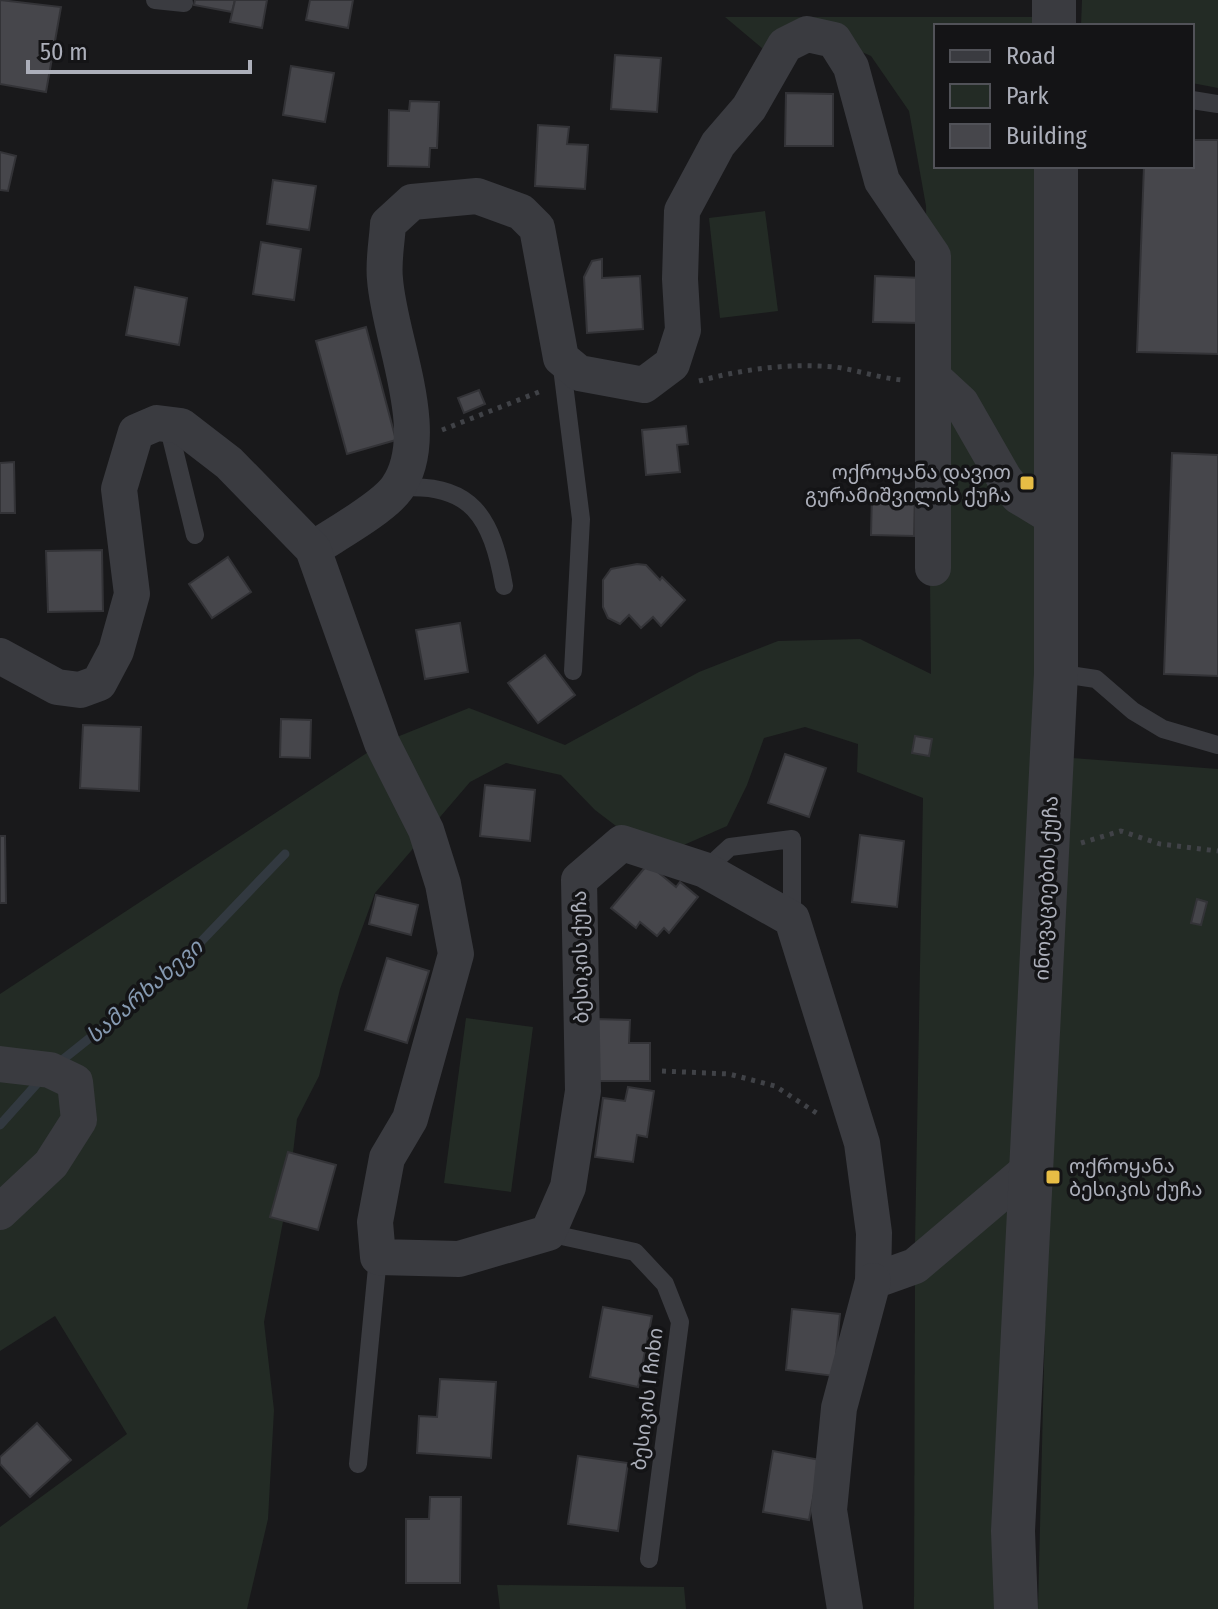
<svg xmlns="http://www.w3.org/2000/svg" width="1218" height="1609" viewBox="0 0 1218 1609" font-family="'Fira Sans Condensed','Noto Sans Georgian',sans-serif">
<style>
.green{fill:#232b25}
.lines{fill:none;stroke-linecap:round;stroke-linejoin:round}
.stream{stroke:#323940;stroke-width:9}
.building{fill:#46464b;stroke:#333337;stroke-width:2}
.path{stroke:#404247;stroke-width:5;stroke-dasharray:4 6;stroke-linecap:butt}
.service{stroke:#3a3b40;stroke-width:18}
.minor{stroke:#3a3b40;stroke-width:36}
.tertiary{stroke:#3a3b40;stroke-width:44}
.poi-dot{fill:#e7bd45;stroke:#141416;stroke-width:3}
.labels{text-anchor:middle;stroke-width:7;stroke-linejoin:round;paint-order:stroke}
.poi-label{font-size:20px;fill:#acafba;stroke:#141416;text-anchor:end}
.street-label{font-size:20px;fill:#acafba;stroke:#141416}
.water-label{font-size:22px;font-style:italic;fill:#869ab2;stroke:#141416}
</style>
<rect width="100%" height="100%" fill="#19191b"/>
<g class="green">
<path d="M1082,0H1218V88L1192,83V26H1081Z"/>
<path d="M725,17H1037L1038,26H936V166H1039L1044,662L1014,1168L915,1245L923,798L857,772L858,744L805,727L764,738L747,785L727,826L670,851L641,845L595,810L561,775L506,763L470,782L375,893L340,989L319,1076L297,1119L288,1195L264,1322L274,1410L268,1519L247,1609H0V1527L127,1434L55,1316L0,1351V994L382,743L469,708L565,745L699,672L778,641L860,639L931,674L926,206L909,111L871,56L834,40L768,53Z"/>
<path d="M765,211L778,311L720,318L709,218Z"/>
<path d="M1072,758L1218,769V1609H1038L1049,1162Z"/>
<path d="M466,1018L533,1027L511,1192L444,1183Z"/>
<path d="M1010,1203L995,1609H914L915,1283Z"/>
<path d="M497,1585L684,1587L686,1609H500Z"/>
</g>
<g class="lines">
<g class="stream">
<path d="M56,1065L171,973L285,854"/>
<path d="M0,1125L42,1078"/>
</g>
</g>
<g class="building">
<path d="M0,0L61,7L46,92L0,84Z"/>
<path d="M195,0H235L232,12L194,5Z"/>
<path d="M235,0H267L262,28L230,22Z"/>
<path d="M310,0H353L348,28L306,20Z"/>
<path d="M615,55L661,58L657,112L611,109Z"/>
<path d="M291,66L334,73L325,122L283,115Z"/>
<path d="M786,93L833,94V146H785Z"/>
<path d="M410,101L439,102L437,148H430L429,167L388,166L389,110L409,111Z"/>
<path d="M538,125L569,127L567,144L588,145L585,189L535,186Z"/>
<path d="M1192,140H1218V354L1137,352L1144,166H1192Z"/>
<path d="M0,152L16,156L8,191L0,190Z"/>
<path d="M273,180L316,186L309,230L267,224Z"/>
<path d="M261,242L301,249L294,300L253,294Z"/>
<path d="M602,259V278L640,276L643,329L587,333L584,277L592,261Z"/>
<path d="M875,276L922,278L921,323L873,322Z"/>
<path d="M135,287L187,298L179,345L126,335Z"/>
<path d="M366,327L396,440L347,454L316,341Z"/>
<path d="M479,390L485,404L464,413L458,398Z"/>
<path d="M686,426L688,444L677,445L680,472L646,475L642,430Z"/>
<path d="M1172,453L1218,455V676L1164,674Z"/>
<path d="M14,462L15,513H0V463Z"/>
<path d="M872,493H915L914,536L871,535Z"/>
<path d="M102,550L103,611L48,612L46,551Z"/>
<path d="M228,557L251,592L212,618L189,584Z"/>
<path d="M637,564L646,565L660,580L662,577L685,600L661,626L653,617L641,628L629,615L620,624L608,618L603,607V580L611,569Z"/>
<path d="M460,623L468,672L425,679L416,630Z"/>
<path d="M545,655L575,695L538,723L508,683Z"/>
<path d="M281,719L311,720L310,758L280,757Z"/>
<path d="M83,725L141,727L139,791L80,788Z"/>
<path d="M915,736L932,739L929,756L912,753Z"/>
<path d="M785,754L826,768L809,817L768,803Z"/>
<path d="M485,785L535,790L530,841L480,836Z"/>
<path d="M860,835L904,841L897,907L852,902Z"/>
<path d="M0,836H5L6,903H0Z"/>
<path d="M648,864L676,887L680,882L698,897L669,933L664,928L657,936L640,922L636,928L611,908Z"/>
<path d="M376,895L418,905L411,935L369,924Z"/>
<path d="M1197,899L1207,902L1201,925L1191,923Z"/>
<path d="M387,958L429,971L407,1043L365,1030Z"/>
<path d="M595,1019L630,1020L629,1043H650V1081H595Z"/>
<path d="M628,1087L654,1091L647,1137L637,1135L633,1162L595,1157L603,1098L625,1101Z"/>
<path d="M288,1152L336,1165L318,1230L270,1217Z"/>
<path d="M603,1307L652,1316L638,1387L590,1377Z"/>
<path d="M792,1309L840,1314L834,1376L786,1370Z"/>
<path d="M440,1379L496,1382L491,1458L417,1453L419,1416L437,1417Z"/>
<path d="M37,1423L71,1460L30,1497L0,1464V1457Z"/>
<path d="M773,1451L820,1460L809,1520L763,1512Z"/>
<path d="M578,1456L628,1463L618,1531L568,1524Z"/>
<path d="M430,1497H461L460,1583H406V1519H429Z"/>
</g>
<g class="lines">
<g class="path">
<path d="M699,381C744,369 788,363 835,367C857,370 879,378 902,380"/>
<path d="M442,430L544,390"/>
<path d="M1081,843L1121,831L1160,844L1218,851"/>
<path d="M662,1071L729,1074L775,1086L818,1114"/>
</g>
<g class="service">
<path d="M155,0L184,3"/>
<path d="M1192,100L1218,104"/>
<path d="M561,360L581,519L573,671"/>
<path d="M168,425L195,535"/>
<path d="M397,488C472,481 492,518 504,586"/>
<path d="M1056,673L1096,679L1133,711L1163,729L1218,745"/>
<path d="M705,870L730,847L792,839V919"/>
<path d="M548,1233L635,1252L665,1284L680,1322L649,1559"/>
<path d="M358,1464L378,1257"/>
</g>
<g class="minor">
<path d="M935,379L961,403L1004,478L1018,496L1056,519"/>
<path d="M313,549C334,535 383,508 397,488C435,434 389,339 385,279C383,261 387,242 388,224L412,202L477,196L521,212L537,228L561,358L579,373L644,385L672,364L683,330L680,279L682,211L718,144L749,108L785,45L807,34L834,40L851,67L882,181L933,256V568"/>
<path d="M0,656L57,687L80,690L99,683L116,651L132,594L119,489L136,432L157,423L181,426L229,463L313,549L382,743L426,830L443,884L456,954L410,1119L387,1158L375,1222L378,1257L459,1259L548,1233L568,1187L583,1091L579,880L622,843L705,870L792,919L862,1143L874,1233L873,1281L915,1266L1034,1165"/>
<path d="M0,1064L50,1070L75,1082L79,1120L51,1164L0,1212"/>
<path d="M845,1609L829,1510L839,1408L873,1281"/>
</g>
<g class="tertiary">
<path d="M1054,0V26"/>
<path d="M1016,1609L1013,1531L1056,673V166"/>
</g>
</g>
<g class="poi-dot">
<rect x="1019" y="475" width="16" height="16" rx="4"/>
<rect x="1045" y="1169" width="16" height="16" rx="4"/>
</g>
<g class="labels">
<g class="poi-label">
<text x="1011" y="479">ოქროყანა დავით<tspan x="1011" dy="23">გურამიშვილის ქუჩა</tspan></text>
<text x="1069" y="1173" text-anchor="start">ოქროყანა<tspan x="1069" dy="23">ბესიკის ქუჩა</tspan></text>
</g>
<g class="street-label">
<text transform="translate(1046 888) rotate(-87)" y="7">ინოვაციების ქუჩა</text>
<text transform="translate(580 957) rotate(-91)" y="7">ბესიკის ქუჩა</text>
<text transform="translate(647 1399) rotate(-83)" y="7">ბესიკის I ჩიხი</text>
</g>
<g class="water-label">
<text transform="translate(144 991) rotate(-41)" y="8">სამარხახევი</text>
</g>
</g>
<rect x="934" y="24" width="260" height="144" fill="#141416" stroke="#515258" stroke-width="2"/>
<rect x="950" y="50" width="40" height="12" fill="#3a3b40" stroke="#515258" stroke-width="2"/>
<text x="1006" y="64" font-size="24" fill="#acafba">Road</text>
<rect x="950" y="84" width="40" height="24" fill="#232b25" stroke="#515258" stroke-width="2"/>
<text x="1006" y="104" font-size="24" fill="#acafba">Park</text>
<rect x="950" y="124" width="40" height="24" fill="#46464b" stroke="#515258" stroke-width="2"/>
<text x="1006" y="144" font-size="24" fill="#acafba">Building</text>
<path d="M28 60v12h222v-12" fill="none" stroke="#acafba" stroke-width="4"/>
<text x="40" y="60" font-size="24" fill="#acafba" stroke="#141416" stroke-width="6" paint-order="stroke">50 m</text>
</svg>
